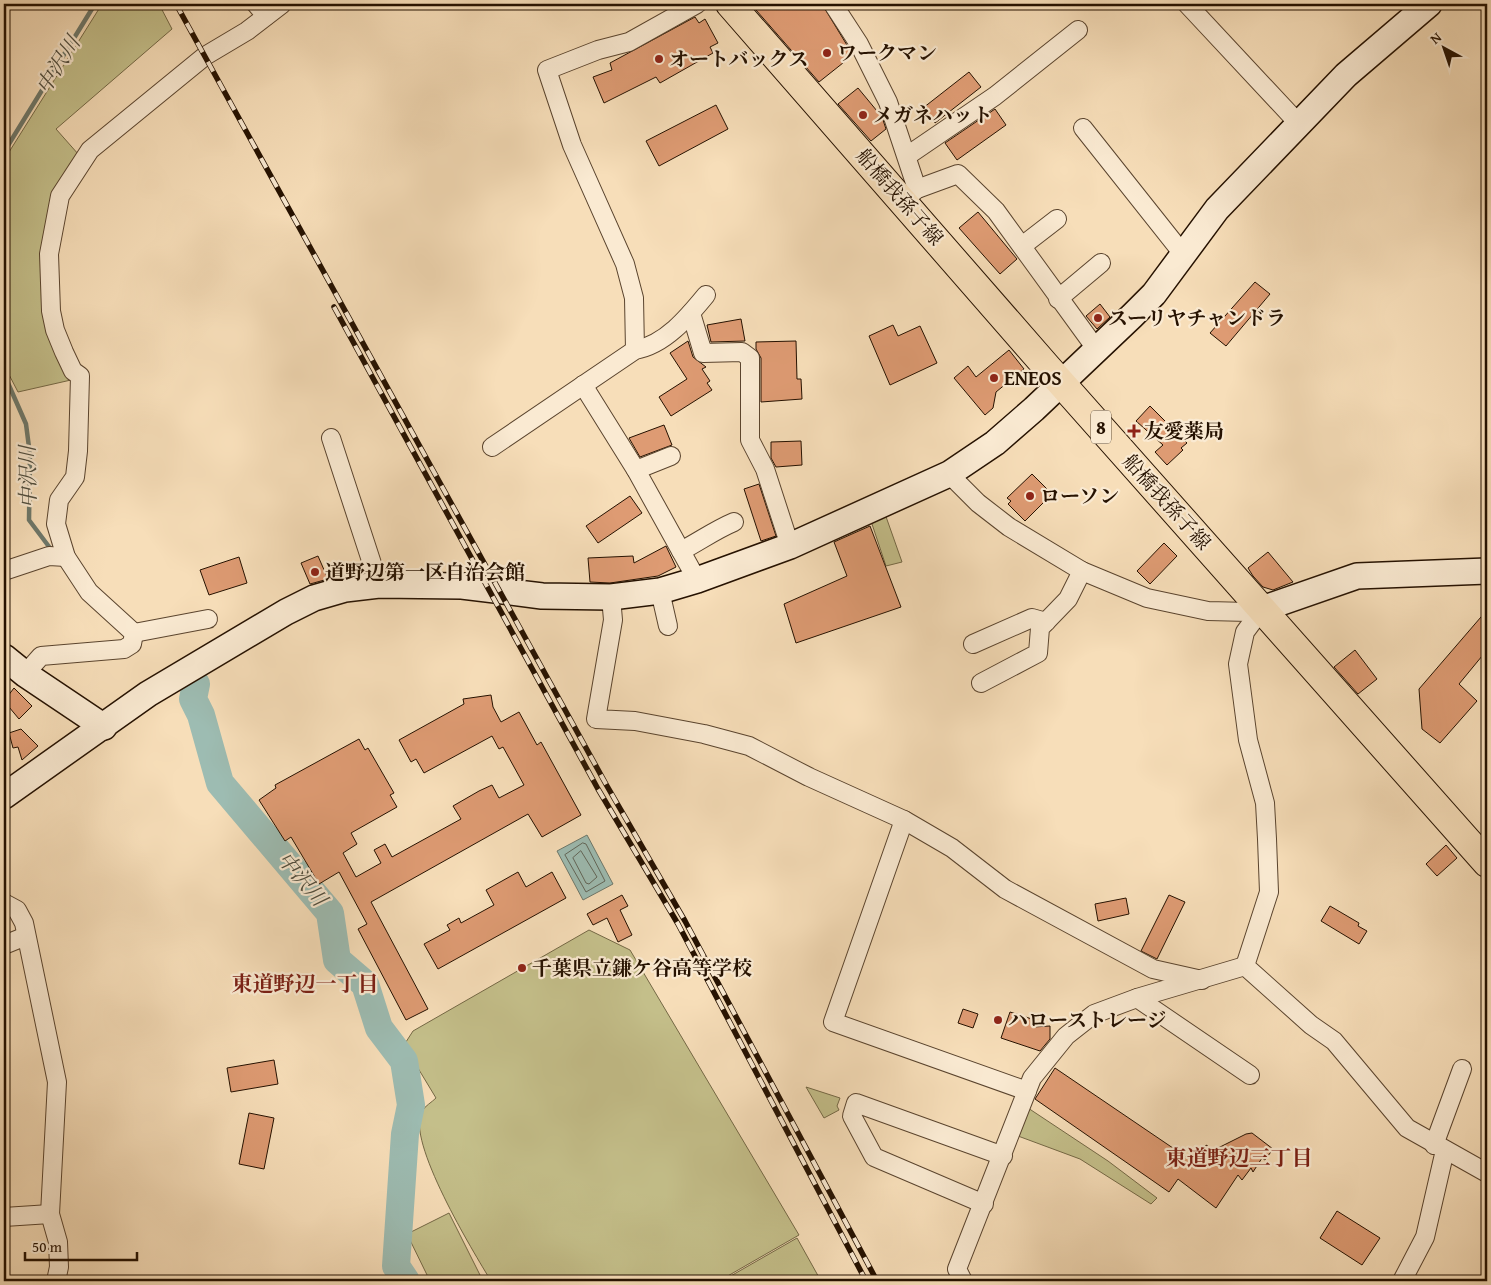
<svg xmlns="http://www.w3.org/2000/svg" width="1491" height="1285" viewBox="0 0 1491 1285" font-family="'Gentium Book Plus','Noto Serif JP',serif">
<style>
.green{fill:#c4bf8a;stroke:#746845}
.water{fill:#9dbcb2;stroke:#6d786b}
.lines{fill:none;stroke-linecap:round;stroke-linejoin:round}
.shore{stroke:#616659;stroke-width:1}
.stream{stroke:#6d786b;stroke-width:4.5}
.river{stroke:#9dbcb2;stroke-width:28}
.building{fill:#de9b73;stroke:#251100}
.street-casing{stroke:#5a442e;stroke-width:20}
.secondary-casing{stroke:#251100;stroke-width:28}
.primary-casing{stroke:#251100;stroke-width:30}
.street{stroke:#faead2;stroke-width:18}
.secondary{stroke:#faead2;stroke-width:25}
.primary{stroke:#f7deb9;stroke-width:28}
.rail-casing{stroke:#251100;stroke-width:5.5}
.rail{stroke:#faead2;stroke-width:4;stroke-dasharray:11;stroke-linecap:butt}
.poi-dot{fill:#8f2418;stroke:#faead2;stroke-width:2}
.labels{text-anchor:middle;stroke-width:4.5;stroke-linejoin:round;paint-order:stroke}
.shield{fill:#faead2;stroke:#65523f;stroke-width:1}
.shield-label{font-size:19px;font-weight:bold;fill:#251100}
.poi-label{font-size:20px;font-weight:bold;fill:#251100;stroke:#faead2;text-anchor:start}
.street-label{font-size:20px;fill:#251100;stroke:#faead2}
.water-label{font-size:21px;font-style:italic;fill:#4f4d3e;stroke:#faead2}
.neighbourhood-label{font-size:21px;font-weight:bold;fill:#7a1f14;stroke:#faead2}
</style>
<rect width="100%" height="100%" fill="#f7deb9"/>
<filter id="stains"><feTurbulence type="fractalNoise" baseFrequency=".004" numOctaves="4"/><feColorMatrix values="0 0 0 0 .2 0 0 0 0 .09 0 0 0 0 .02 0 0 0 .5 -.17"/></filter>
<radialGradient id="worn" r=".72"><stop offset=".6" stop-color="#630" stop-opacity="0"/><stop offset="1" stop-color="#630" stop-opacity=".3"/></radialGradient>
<g class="green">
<path d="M102,4H159L172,29L56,129L79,155L44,254L71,380L18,392L4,365V160Z"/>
<path d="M884,511L902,562L886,566L870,518Z"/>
<path d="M589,930L630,950L799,1235L719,1281H630C618,1276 610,1274 599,1281H491C474,1253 405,1140 422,1111C425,1106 432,1102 436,1098L404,1045L413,1031Z"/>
<path d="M806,1087L840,1098L837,1106L839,1110L824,1118Z"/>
<path d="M1028,1108L1108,1161L1157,1198L1151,1204L1080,1159L1018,1136Z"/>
<path d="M449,1213L483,1281H430L407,1234Z"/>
<path d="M797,1238L821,1281H722Z"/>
</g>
<path class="water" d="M587,835L613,884L583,900L557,851Z"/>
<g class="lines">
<g class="shore">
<path d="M583,843L586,844L605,881L586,892L565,855Z"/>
<path d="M581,851L597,877L589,884L586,883L573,858Z"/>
</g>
<g class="stream">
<path d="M4,152L95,4"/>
<path d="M4,374L26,424L30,455L29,520L50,548"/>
</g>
<path class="river" d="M196,684L193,699L201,715L220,783L330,913L337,960L365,984L379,1028L404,1061L411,1105L405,1134L396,1266L406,1281"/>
</g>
<g class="building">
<path d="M780,4H822L853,55L819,82L756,10V6Z"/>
<path d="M695,17L699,23L705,19L718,43L710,47L713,53L660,83L656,77L604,103L593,77L612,70L610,63Z"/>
<path d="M969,72L981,87L935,123L923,108Z"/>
<path d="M858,88L882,117L886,129L871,141L838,104Z"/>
<path d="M716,105L728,129L659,166L646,141Z"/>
<path d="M995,109L1006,125L957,160L945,143Z"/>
<path d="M978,212L1017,259L1000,274L959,228Z"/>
<path d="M1255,282L1270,294L1226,346L1210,333Z"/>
<path d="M1100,304L1110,317L1097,329L1086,316Z"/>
<path d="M741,319L745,341L711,342L707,325Z"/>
<path d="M893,325L898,336L920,326L937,363L890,385L869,336Z"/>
<path d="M688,341L693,357L706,367L702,369L710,381L707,383L712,390L671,416L659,397L687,379L670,353Z"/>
<path d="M796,341L797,379H801L802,399L761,402V358L756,349V342Z"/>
<path d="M1009,350L1024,369L996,392L993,408L985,415L954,378L968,366L976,377Z"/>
<path d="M1150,406L1187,443L1181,448L1183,450L1167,465L1155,452L1163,445L1136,421Z"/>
<path d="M664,425L672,445L640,457L629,438Z"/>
<path d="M801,441L802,465L776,467L771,458V442Z"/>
<path d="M1032,474L1052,494L1025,521L1008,504L1011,501L1007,498Z"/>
<path d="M759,484L776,536L761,541L744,489Z"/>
<path d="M630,496L642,513L598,543L586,526Z"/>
<path d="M870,526L901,607L796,643L784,604L847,576L834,542Z"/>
<path d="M1164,543L1177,556L1150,584L1137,571Z"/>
<path d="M666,546L676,567L658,576L610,583L590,582L588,558L633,556L634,563Z"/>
<path d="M1268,552L1293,582L1273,590L1263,587L1253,576L1248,568Z"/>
<path d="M318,556L328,579L310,584L301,563Z"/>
<path d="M239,557L247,583L209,595L200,570Z"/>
<path d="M1487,610V650L1459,684L1477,701L1440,743L1422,729L1419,689Z"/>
<path d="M1355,650L1377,679L1358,694L1334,667Z"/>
<path d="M14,688L32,706L19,719L4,701Z"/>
<path d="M491,695L493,707L501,722L519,712L537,745L541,742L581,815L542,837L528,814L371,902L428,1009L406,1020L358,929L367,924L339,872L319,884L291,837L285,841L259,800L276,788L275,785L359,739L365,750L368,748L394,793L390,795L397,807L351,833L357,844L343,853L356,877L381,863L374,850L385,844L392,857L461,819L453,806L479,791L492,785L499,798L524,785L503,747L499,749L492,736L424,773L416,759L411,762L399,740L464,704L463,699Z"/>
<path d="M21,729L38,746L22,760L18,747L13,748L9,733Z"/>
<path d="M1446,845L1457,858L1437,876L1426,864Z"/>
<path d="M518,872L526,887L552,872L566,898L438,969L424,944L450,930L447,925L459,918L461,923L494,905L486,890Z"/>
<path d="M622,895L628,906L620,910L632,935L618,942L607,918L593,925L587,914Z"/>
<path d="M1169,895L1185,902L1157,959L1141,951Z"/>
<path d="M1126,898L1129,914L1098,921L1095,904Z"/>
<path d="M1330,906L1359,923L1358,926L1367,931L1359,944L1321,921Z"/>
<path d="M963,1009L978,1014L973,1028L958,1023Z"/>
<path d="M1010,1012L1035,1020L1033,1027L1050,1026V1039L1040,1051L1001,1038Z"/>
<path d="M274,1060L278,1084L231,1092L227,1068Z"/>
<path d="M1055,1068L1195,1163L1206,1145L1214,1150L1246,1134L1252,1133L1273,1149L1265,1160L1262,1158L1253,1172L1251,1168L1242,1180L1238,1175L1216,1208L1178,1179L1169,1192L1035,1099Z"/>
<path d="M249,1113L274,1118L264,1169L239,1164Z"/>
<path d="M1337,1211L1380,1238L1362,1265L1320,1238Z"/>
</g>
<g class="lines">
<defs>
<g id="street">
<path d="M256,4L266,16"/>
<path d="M833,4L859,44L888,102L917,189"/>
<path d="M1187,4L1299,124"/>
<path d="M1083,128L1183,254"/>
<path d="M907,156L995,96L1078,30"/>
<path d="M901,199L910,195L917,189L958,174L996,211L1097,350"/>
<path d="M1022,246L1057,219"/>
<path d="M1058,299L1101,263"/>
<path d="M691,313L703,353L742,352L750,358V440L765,469L790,546"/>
<path d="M635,350L634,298L625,264L572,145L547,70L598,50L629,42L697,4"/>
<path d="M583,385L636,470L697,580"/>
<path d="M331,438L379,585"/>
<path d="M492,447L635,350C665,345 688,317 706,295"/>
<path d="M636,470L671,456"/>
<path d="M949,474L978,503L1009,527L1082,571L1147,598L1208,611L1249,612L1262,609"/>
<path d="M681,551C700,541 715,530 734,522"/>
<path d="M4,571L49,556L66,557"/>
<path d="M660,591L668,626"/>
<path d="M611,597L613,620L596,719L635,721L704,734L749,746L809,777L904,820L952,848L1005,889L1153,969L1202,980"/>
<path d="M1262,609L1245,632L1238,664L1248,740L1265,803L1267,839L1269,892L1245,966L1311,1025L1334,1041L1407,1128L1487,1173"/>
<path d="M134,633L208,619"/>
<path d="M973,644L1032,618L1046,622"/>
<path d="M25,674L41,656L124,649L132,644L134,633L89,592L66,557L56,524L59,500L75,477L78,451L80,376L73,371L64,352L55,330L51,311L49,254L60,196L90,150L205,56L247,31L282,4"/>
<path d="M981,683L1038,653L1040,628L1068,599L1082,571"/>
<path d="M904,820L833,1022L1027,1091"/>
<path d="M4,903L17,910L24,923L57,1082L50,1214L58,1242L59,1267L56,1281"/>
<path d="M4,945L26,936"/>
<path d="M1137,998L1250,1075"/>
<path d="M1434,1145L1462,1069"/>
<path d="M984,1204L874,1157L852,1116L856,1103L1003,1156"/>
<path d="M4,1217L50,1214"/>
<path d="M963,1281L957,1269L1032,1078L1066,1036L1094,1014L1137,998L1245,966"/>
<path d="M1402,1281L1425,1237L1445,1150"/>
</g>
<g id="secondary">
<path d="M1262,609L1357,576L1487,571"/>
<path d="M4,657L25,674L104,727"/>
<path d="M4,796L148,694L286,612L314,598L345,589L379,585L462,586L542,596L611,597L660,591L697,580L790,546L949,474L995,443L1034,409L1132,316L1154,294L1217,209L1346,75L1429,4"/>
</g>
<path id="primary" d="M730,4L1046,366L1487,863"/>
</defs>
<use href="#street" class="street-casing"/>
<use href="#secondary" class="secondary-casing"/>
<use href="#primary" class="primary-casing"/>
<use href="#street" class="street"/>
<use href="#secondary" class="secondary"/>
<use href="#primary" class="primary"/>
<defs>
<g id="rail">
<path d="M176,4L607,786L685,921L877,1281"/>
<path d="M334,307L598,789L678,924L866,1281"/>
</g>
</defs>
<use href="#rail" class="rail-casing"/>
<use href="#rail" class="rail"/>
</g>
<g class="poi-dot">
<circle cx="827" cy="53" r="5"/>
<circle cx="659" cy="59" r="5"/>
<circle cx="863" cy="115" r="5"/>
<circle cx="1098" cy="318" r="5"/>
<circle cx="994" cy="378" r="5"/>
<path d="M1131.5 423.5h5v5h5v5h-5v5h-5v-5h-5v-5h5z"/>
<circle cx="1030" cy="496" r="5"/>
<circle cx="315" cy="572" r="5"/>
<circle cx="522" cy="968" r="5"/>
<circle cx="998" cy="1020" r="5"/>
</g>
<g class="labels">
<rect class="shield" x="1091" y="410.5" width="20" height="33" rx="4"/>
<g class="shield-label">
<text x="1101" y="434">8</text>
</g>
<g class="poi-label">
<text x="837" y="60">ワークマン</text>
<text x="669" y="66">オートバックス</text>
<text x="873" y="122">メガネハット</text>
<text x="1108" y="325">スーリヤチャンドラ</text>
<text x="1004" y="385">ENEOS</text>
<text x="1144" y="438">友愛薬局</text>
<text x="1040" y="503">ローソン</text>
<text x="325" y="579">道野辺第一区自治会館</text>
<text x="532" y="975">千葉県立鎌ケ谷高等学校</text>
<text x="1008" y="1027">ハローストレージ</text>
</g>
<g class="street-label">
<text transform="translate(900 197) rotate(49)" y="7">船橋我孫子線</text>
<text transform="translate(1167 502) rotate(48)" y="7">船橋我孫子線</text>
</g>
<g class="water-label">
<text transform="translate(58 65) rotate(-58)" y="7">中沢川</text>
<text transform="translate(28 477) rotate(-91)" y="7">中沢川</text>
<text transform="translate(302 879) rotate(50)" y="7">中沢川</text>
</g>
<g class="neighbourhood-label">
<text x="305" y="991">東道野辺一丁目</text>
<text x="1239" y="1165">東道野辺三丁目</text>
</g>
</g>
<rect width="1491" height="1285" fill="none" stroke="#f7deb9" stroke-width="20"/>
<rect x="5" y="5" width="1481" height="1275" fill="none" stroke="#251100" stroke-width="2.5"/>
<rect x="10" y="10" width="1471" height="1265" fill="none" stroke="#251100"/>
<g transform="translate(1444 48) rotate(320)" stroke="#faead2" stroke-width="4" paint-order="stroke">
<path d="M0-4L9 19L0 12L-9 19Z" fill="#251100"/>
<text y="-8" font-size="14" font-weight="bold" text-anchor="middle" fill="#251100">N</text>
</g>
<path d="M25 1252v8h112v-8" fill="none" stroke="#251100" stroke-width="2.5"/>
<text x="32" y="1252" font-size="15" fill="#251100" stroke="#faead2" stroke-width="4" paint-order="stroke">50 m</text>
<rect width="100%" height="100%" filter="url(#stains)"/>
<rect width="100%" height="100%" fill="url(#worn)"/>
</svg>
